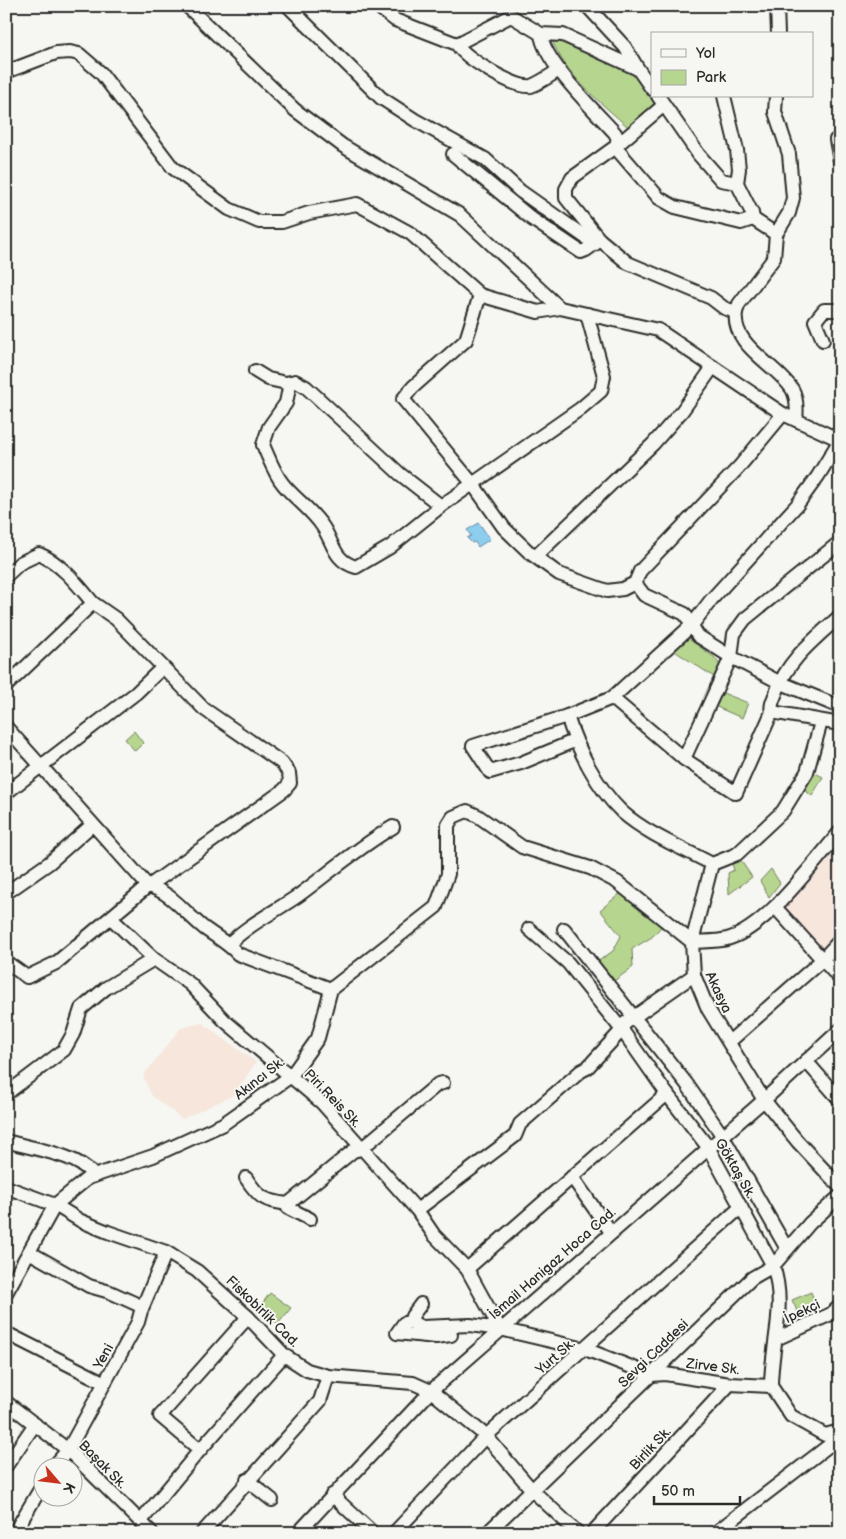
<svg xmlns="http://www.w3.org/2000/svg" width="846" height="1539" viewBox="0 0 846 1539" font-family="'Balsamiq Sans',sans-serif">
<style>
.built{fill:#f6e6dc}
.green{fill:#b6d58f;stroke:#70805d}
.water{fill:#8dcdee;stroke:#668ca0}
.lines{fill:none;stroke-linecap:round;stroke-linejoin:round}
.minor-casing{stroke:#2b2b2b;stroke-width:16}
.minor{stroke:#f6f6f2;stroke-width:12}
.labels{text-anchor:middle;stroke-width:4;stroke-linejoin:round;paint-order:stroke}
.street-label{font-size:14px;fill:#2b2b2b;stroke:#f6f6f2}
</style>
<rect width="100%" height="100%" fill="#f6f6f2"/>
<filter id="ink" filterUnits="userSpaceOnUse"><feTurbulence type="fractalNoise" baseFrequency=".02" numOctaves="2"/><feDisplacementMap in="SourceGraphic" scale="10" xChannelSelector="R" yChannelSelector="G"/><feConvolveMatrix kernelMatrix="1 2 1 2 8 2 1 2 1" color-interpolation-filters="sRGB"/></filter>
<g filter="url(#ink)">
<g class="built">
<path d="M840,846V933L822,954L783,907Z"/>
<path d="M202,1023L256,1062L234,1095L182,1119L152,1096L143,1076L181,1028Z"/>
</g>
<g class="green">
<path d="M551,38L638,77L657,105L629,128C599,101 566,76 551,38Z"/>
<path d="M686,637L714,657L720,665L714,677L673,650Z"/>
<path d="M718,691L748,703L742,718L712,705Z"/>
<path d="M134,731L143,743L135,751L125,739Z"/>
<path d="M811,771L823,777L812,796L802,788Z"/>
<path d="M739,858L752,877L729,894L728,873L734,870L731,861Z"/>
<path d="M771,869L780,883L769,897L760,881Z"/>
<path d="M621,893L645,910L661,927L652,937L632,949L633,967L614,981L597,962L613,951L621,936L600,910Z"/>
<path d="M811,1292L820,1314L807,1321L801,1319L792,1300Z"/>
<path d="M270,1293L291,1308L278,1324L259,1308Z"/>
</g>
<path class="water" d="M479,523L490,539L478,547L475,542L472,543L467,538L471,536L467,530Z"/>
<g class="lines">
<defs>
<g id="minor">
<path d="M187,6L295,110L343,146L460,215L560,308L658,330L783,414L840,440L818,476L797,505L711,600L692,625L612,698L567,716L473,746L490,772L521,763L574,741"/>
<path d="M288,6L381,98L415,120L485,159L520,191L595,244"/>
<path d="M377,6L395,20L457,44C463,57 515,89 531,86C540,83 551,75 559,70"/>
<path d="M587,6L625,47L638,69"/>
<path d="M777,6L778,34"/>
<path d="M541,34C543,61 596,112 615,133L618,139L615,147"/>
<path d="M457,44L511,16L541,34L563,35L638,69L652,89"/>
<path d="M6,72L56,53L70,52L79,54L101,73L173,168L229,209L259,222H282L309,213L357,204L410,233L480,295L538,312L560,308"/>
<path d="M658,96L699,155L721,180L737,183"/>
<path d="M724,96L737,150L739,169L737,183L752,213L753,219"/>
<path d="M664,105L615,147L572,178L566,189V198L599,239L628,263L711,298L724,308L736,312L739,304L774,258L776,234L789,213L793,198L789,154L775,112L776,96"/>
<path d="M840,137L836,140L840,161"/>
<path d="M615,147L659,198L675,207L741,223L753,219L776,234"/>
<path d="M453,154L532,219L581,252L586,250L600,240"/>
<path d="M480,295L466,340L413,387L403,399L472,483L504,528L530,553L559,574L607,591L623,589L635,583L640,571L739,467L783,414"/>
<path d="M736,312C731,346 776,364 792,389C797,397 797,411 796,420"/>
<path d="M823,340L815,321L824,310H840"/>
<path d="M255,371L268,379L286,383L289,388L286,403L269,427L263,445C269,458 274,473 283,484C295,499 313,511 323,527C334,544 334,561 356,567L390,547L441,506L580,409L601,391L604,376L587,314"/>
<path d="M286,383L295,381L306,387L400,474L441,506"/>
<path d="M536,556L653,444L682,411L713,367"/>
<path d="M6,576L20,563L39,554C61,563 78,585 93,603"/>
<path d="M635,583L644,595L685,614L698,636L731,657L779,682L840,707"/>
<path d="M6,686L93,603L116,619L204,709L282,763L289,773L290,783L284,790L149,886"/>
<path d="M612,698L684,759L736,793L772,712C770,706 773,700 776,693C787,660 815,639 840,616"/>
<path d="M772,712L840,724"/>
<path d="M567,716C577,748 597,788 622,812C647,834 682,848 712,864L737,854L783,811L807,772L821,722"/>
<path d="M6,727L148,886C171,892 185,913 204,928C216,937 228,943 238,954L331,989"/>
<path d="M684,759L731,657L734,634L745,619L840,542"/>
<path d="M6,793L136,693L162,668"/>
<path d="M712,864L692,942C703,941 716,942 727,939C766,929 813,863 840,832"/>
<path d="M6,893L49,863L92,825"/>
<path d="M775,907L840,979"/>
<path d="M111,918L154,959L190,984L225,1021L322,1103L417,1210L434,1235L467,1269L500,1329"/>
<path d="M529,929L568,963L622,1030L667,1094L708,1147L773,1266C787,1306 771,1345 771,1386L791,1416L825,1435L840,1431"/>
<path d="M564,929L686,1083L722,1135L787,1249"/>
<path d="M229,944C249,924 276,911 299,895C330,872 359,847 393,827"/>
<path d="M6,962L27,977L56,963L148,886"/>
<path d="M729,1042L822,960L840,940"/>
<path d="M806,1061L840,1100"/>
<path d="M6,1094L64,1050L73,1034L81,1009L106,988L154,959"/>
<path d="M6,1141C32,1149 79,1154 94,1176"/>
<path d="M572,1177L611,1232"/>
<path d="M246,1178C259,1198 264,1201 288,1204"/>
<path d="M6,1187L55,1205L81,1221L108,1232L166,1252L197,1271L248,1317L284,1355L307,1370L328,1376L413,1383L431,1391L486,1436L532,1490L578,1533"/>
<path d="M417,1210L515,1136L520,1124L581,1071L587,1068L622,1030L624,1024L694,975"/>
<path d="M310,1219L288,1208V1204L353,1151L361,1149L438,1084L443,1083"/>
<path d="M29,1252L89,1286L110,1292L143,1307"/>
<path d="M467,1269L667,1094"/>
<path d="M6,1293L55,1205L88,1178L153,1156L223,1124L291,1076L318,1038L331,989L436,907L448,874V825L453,817L467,811L478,816L522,847L590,868L617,882L692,942L694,975L708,1009L764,1100L798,1142L840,1187"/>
<path d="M421,1304L412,1316L413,1323L422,1327L470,1325L500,1329L585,1349L652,1375L665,1374L730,1384L771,1386"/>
<path d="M413,1321L404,1323L397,1333L436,1337L451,1335"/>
<path d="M6,1333L105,1383"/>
<path d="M776,1339L831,1314L840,1306"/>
<path d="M6,1402L68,1450L152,1533"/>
<path d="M200,1450L160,1416L248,1317"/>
<path d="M6,1466L35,1424"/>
<path d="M54,1466L68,1450L138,1322L141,1311L166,1252"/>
<path d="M247,1480L272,1500"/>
<path d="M332,1495L373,1533"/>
<path d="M141,1521L200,1450L284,1355"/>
<path d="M14,1533L42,1486"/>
<path d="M202,1533L320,1401L328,1376"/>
<path d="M298,1533L431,1391L764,1100L840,1030"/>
<path d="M394,1533L486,1436L741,1207"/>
<path d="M487,1533L752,1278L773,1266L810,1223L840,1196"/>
<path d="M592,1533L730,1384"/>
<path d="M715,1533L840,1437"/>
</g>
</defs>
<use href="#minor" class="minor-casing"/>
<use href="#minor" class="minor"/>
</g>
</g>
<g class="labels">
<g class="street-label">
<text transform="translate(719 992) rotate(65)" y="5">Akasya</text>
<text transform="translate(259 1078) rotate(-38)" y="5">Akıncı Sk.</text>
<text transform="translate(333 1098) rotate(46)" y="5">Piri Reis Sk.</text>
<text transform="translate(736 1168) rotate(60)" y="5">Göktaş Sk.</text>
<text transform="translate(552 1263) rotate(-41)" y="5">İsmail Hanigaz Hoca Cad.</text>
<text transform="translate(263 1311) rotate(44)" y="5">Fiskobirlik Cad.</text>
<text transform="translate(802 1311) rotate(-25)" y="5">İpekçi</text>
<text transform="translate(653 1353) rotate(-44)" y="5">Sevgi Caddesi</text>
<text transform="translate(103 1356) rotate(-61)" y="5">Yeni</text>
<text transform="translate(555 1356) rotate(-41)" y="5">Yurt Sk.</text>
<text transform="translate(713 1366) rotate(7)" y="5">Zirve Sk.</text>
<text transform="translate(650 1448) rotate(-47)" y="5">Birlik Sk.</text>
<text transform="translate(103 1464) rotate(45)" y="5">Başak Sk.</text>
</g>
</g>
<rect width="846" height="1539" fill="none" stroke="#f6f6f2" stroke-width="25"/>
<rect x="12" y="12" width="821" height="1514" fill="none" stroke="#2b2b2b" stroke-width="2" filter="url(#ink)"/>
<rect x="651" y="32" width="162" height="65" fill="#f6f6f2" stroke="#a5a5a2"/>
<rect x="661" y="49" width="25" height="8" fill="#f6f6f2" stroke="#a5a5a2"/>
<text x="696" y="58" font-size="15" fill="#2b2b2b">Yol</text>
<rect x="661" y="70" width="25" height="15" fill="#b6d58f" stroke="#a5a5a2"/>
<text x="696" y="82" font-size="15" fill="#2b2b2b">Park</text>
<g transform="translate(58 1482) rotate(118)"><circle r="24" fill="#f6f6f2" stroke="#a5a5a2"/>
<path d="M0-4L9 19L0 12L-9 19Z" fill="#c8321e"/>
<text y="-8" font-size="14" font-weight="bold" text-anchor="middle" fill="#2b2b2b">K</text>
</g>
<path d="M654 1496v8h86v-8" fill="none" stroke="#2b2b2b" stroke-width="2.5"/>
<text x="661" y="1496" font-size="15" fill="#2b2b2b" stroke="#f6f6f2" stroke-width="4" paint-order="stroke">50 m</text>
</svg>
